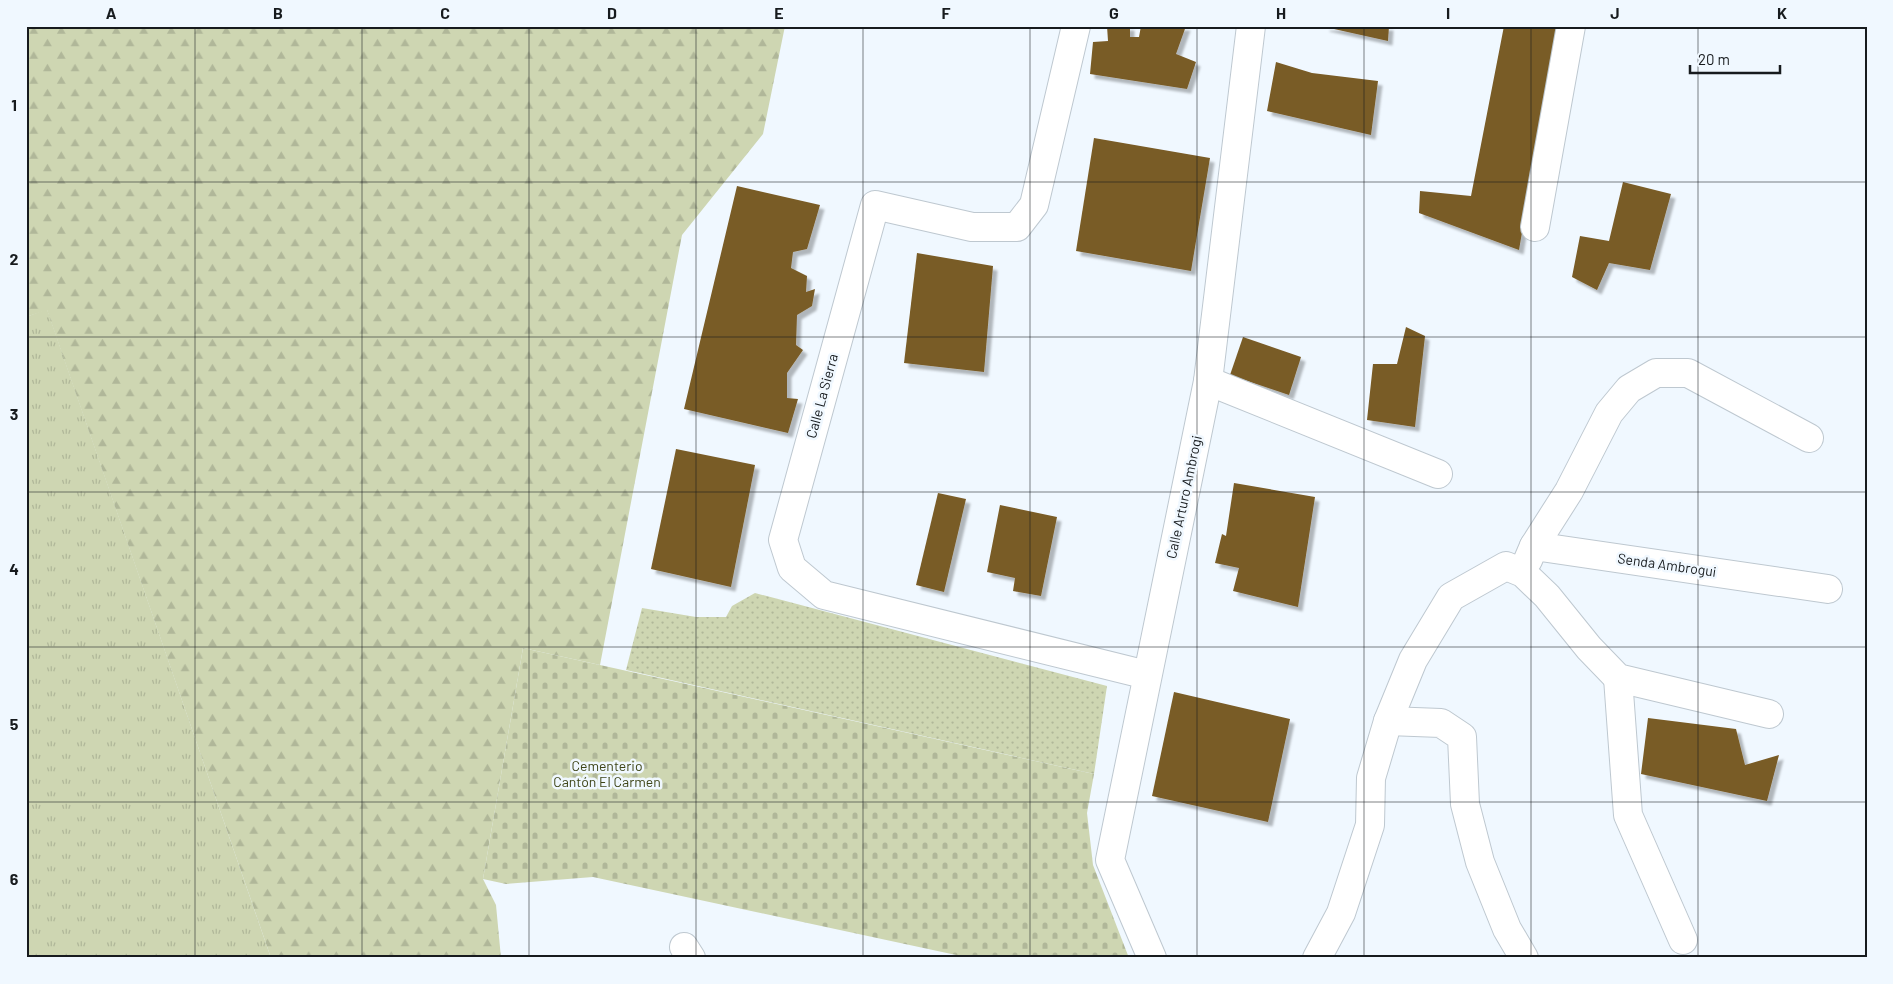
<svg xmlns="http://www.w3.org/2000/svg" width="1893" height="984" viewBox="0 0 1893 984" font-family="Barlow,sans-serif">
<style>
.grass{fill:url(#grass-tufts)}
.forest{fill:url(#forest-firs)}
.cemetery{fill:url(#cemetery-stones)}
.park{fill:url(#park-dots)}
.building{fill:#795b26;filter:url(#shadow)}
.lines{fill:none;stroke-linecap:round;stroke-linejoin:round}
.minor-casing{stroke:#bec8d0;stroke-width:30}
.minor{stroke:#fff;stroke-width:28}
.grid{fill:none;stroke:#171b1e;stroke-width:1;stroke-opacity:0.55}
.labels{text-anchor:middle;stroke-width:5;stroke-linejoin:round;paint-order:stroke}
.street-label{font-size:14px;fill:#171b1e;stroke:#f0f8ff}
.park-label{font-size:14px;fill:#3d4417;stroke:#f0f8ff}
.neatline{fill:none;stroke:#171b1e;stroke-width:2}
.grid-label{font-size:16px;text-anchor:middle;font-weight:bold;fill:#171b1e}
</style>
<defs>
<pattern id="grass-tufts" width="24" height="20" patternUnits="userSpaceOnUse" patternTransform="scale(1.25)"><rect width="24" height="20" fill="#ced6b2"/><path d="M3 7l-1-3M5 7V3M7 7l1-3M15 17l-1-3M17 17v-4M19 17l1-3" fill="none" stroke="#b0b799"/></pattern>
<pattern id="forest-firs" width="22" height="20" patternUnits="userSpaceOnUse" patternTransform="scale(1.25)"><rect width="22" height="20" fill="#ced6b2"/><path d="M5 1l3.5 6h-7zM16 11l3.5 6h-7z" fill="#b0b799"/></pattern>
<pattern id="cemetery-stones" width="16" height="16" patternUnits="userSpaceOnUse" patternTransform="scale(1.25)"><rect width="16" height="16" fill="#ced6b2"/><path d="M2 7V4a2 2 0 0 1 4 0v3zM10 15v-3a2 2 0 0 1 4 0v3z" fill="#b0b799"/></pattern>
<pattern id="park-dots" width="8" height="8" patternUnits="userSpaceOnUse" patternTransform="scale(1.25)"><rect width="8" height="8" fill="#ced6b2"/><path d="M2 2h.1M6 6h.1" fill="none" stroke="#b0b799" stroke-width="1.8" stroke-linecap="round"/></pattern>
<filter id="shadow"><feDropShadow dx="4.5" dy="4.5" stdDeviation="1" flood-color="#0004"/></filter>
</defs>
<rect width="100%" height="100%" fill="#f0f8ff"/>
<path class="grass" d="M47,309L271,958H26V317Z"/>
<path class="forest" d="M26,26H785L763,134L682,235L600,665L523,648L483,879L496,905L501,958H271L47,310L26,317Z"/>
<path class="cemetery" d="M523,648L1094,774L1087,813L1093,865L1129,958H970L593,877L506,884L483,879Z"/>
<path class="park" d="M755,593L1107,686L1094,774L626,670L642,608L696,617H726L732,606Z"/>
<g class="building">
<path d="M1107,26H1130V37H1139L1141,26H1186L1176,54L1196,62L1187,89L1090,74L1093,42L1108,41Z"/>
<path d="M1325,26H1389L1388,41L1325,27Z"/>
<path d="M1504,26H1557L1519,250L1419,213L1420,191L1471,196Z"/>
<path d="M1276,62L1312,73L1378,81L1371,135L1267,111Z"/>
<path d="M1094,138L1210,158L1191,271L1076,251Z"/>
<path d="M1623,182L1671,194L1650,270L1609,263L1597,290L1572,277L1580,236L1609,241Z"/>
<path d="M737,186L820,205L807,249L793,252L791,268L807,276L806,292L815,289L812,306L797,315L796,345L803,350L787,373V398L798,399L788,433L684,409Z"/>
<path d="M917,253L993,266L984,372L904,363Z"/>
<path d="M1406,327L1425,336L1415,427L1367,420L1373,364H1397Z"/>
<path d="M1243,337L1301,357L1289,395L1230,375Z"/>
<path d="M676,449L755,465L731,587L651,569Z"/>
<path d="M1234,483L1315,497L1298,607L1233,591L1239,568L1215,563L1222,534L1226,536Z"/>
<path d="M938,493L966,499L944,592L916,585Z"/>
<path d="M1000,505L1057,517L1041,596L1013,591L1015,578L987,572Z"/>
<path d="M1174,692L1290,719L1268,822L1152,796Z"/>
<path d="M1648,718L1736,729L1745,765L1779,755L1767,801L1641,774Z"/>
</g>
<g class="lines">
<defs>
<g id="minor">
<path d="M1076,26L1034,205L1017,227H972L875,205L783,540L792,568L824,595L1147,675"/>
<path d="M1535,227L1571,26"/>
<path d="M1208,381L1438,474"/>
<path d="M1534,546L1569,491L1609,413L1629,389L1656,373H1688L1809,438"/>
<path d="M1528,560L1534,546L1828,589"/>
<path d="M1618,678L1628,815L1683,940"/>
<path d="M1388,721L1441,723L1462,737L1465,804L1480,862L1507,929L1524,958"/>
<path d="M684,947L691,958"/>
<path d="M1152,958L1110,860L1208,381L1251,26"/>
<path d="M1317,958L1341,913L1370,825L1371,778L1388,721L1413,660L1451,597L1506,566L1523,573L1547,596L1589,648L1618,678L1769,714"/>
</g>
</defs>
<use href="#minor" class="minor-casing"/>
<use href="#minor" class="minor"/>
</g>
<path class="grid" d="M195,26V958M362,26V958M529,26V958M696,26V958M863,26V958M1030,26V958M1197,26V958M1364,26V958M1531,26V958M1698,26V958M26,182H1867M26,337H1867M26,492H1867M26,647H1867M26,802H1867"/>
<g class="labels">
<g class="street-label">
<text transform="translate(822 396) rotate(-75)" y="5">Calle La Sierra</text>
<text transform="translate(1184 497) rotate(-78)" y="5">Calle Arturo Ambrogi</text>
<text transform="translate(1667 565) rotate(8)" y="5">Senda Ambrogui</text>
</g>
<g class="park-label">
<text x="607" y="771">Cementerio<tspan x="607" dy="16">Cantón El Carmen</tspan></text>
</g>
</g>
<rect width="1893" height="984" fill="none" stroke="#f0f8ff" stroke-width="55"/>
<path d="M1690 65v8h90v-8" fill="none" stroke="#171b1e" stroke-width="2.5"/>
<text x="1698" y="65" font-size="15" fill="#171b1e" stroke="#f0f8ff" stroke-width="4" paint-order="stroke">20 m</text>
<rect x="28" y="28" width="1838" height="928" class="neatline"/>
<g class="grid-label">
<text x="111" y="19">A</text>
<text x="278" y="19">B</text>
<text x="445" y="19">C</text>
<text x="612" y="19">D</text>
<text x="779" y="19">E</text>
<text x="946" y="19">F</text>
<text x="1114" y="19">G</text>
<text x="1281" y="19">H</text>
<text x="1448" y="19">I</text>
<text x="1615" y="19">J</text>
<text x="1782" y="19">K</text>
<text x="14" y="111">1</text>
<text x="14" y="265">2</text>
<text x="14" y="420">3</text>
<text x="14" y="575">4</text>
<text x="14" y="730">5</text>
<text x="14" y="885">6</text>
</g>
</svg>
